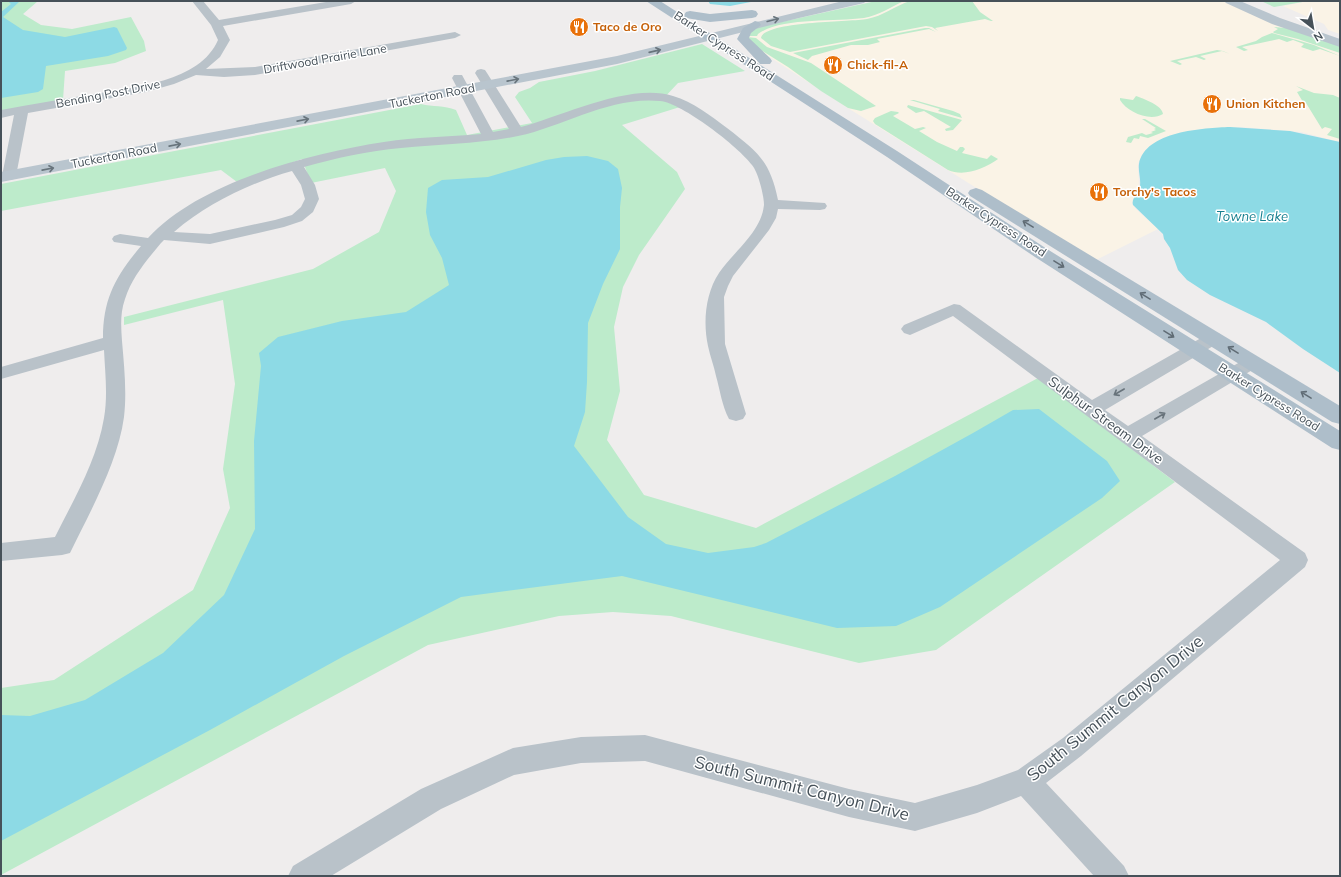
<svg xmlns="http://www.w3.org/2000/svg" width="1341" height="877" viewBox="0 0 1341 877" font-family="Mulish,sans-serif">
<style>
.commercial{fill:#faf3e6}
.green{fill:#bdebcb}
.water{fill:#8ddae5}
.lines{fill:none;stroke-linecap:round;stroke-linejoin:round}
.street{fill:#b9c2c9;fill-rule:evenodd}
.secondary{fill:#b9c5ce;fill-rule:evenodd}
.primary{fill:#aebeca;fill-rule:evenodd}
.oneway{stroke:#68747c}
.oneway2{stroke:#606c75}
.oneway3{stroke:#68737b}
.labels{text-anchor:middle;stroke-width:3;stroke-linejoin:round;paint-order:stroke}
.far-food-label{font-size:12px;font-weight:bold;fill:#c56008;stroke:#fff;text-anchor:start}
.far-street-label{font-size:12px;fill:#465159;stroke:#fff}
.far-water-label{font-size:13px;font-style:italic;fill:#157f8f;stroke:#fff}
.street-label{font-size:14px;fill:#465159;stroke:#fff}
.near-street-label{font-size:17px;fill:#465159;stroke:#fff}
</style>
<rect width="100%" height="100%" fill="#efeded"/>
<g class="commercial">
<path d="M881,1H1225L1340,46V142L1301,132L1240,127L1195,130L1162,139L1150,146L1142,155L1138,164L1139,185L1132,203L1136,209L1158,229L1094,261L851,110L753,46L747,35L752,30Z"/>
<path d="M1308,1H1340V34L1328,30L1324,24L1283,6Z"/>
</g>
<g class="green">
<path d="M1,1H38L23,14L41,25L72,29L131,17L144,41L146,51L115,63L65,71L63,100L1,111Z"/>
<path d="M876,1H904C891,7 879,15 864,18C835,22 781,17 758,34L757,36H748L752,31L759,27Z"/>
<path d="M910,1H972L980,12L993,21H991L985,19L935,28L938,31L932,27L926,26L790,52L771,46L761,38C764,21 851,22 867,19C883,16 895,6 910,1Z"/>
<path d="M1261,1H1308L1274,7Z"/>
<path d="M1274,27L1286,28L1340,46V53L1298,39L1274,33L1273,32L1278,29Z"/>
<path d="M925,28H929L936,32L929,29L877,39L880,42L868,45H851L812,56L808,60L793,53Z"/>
<path d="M1272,33L1314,45L1340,56L1320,49L1313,51L1301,47L1304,44L1293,40L1287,42L1279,39L1242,47L1248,50L1244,51L1236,47L1256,41L1262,37Z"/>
<path d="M747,37L756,38L767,47L811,63L876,106L861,111L848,108L821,91L788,67L753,45Z"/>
<path d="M702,44L745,71L678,83L662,100L680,107L622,125L677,172L685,189L639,255L623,287L614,327L620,391L607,440L644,495L756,528L1038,378L1175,482L936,650L859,663L671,616L613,612L559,616L428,645L1,875V688L54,680L193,590L230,508L223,469L235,384L223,300L124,325V317L313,269L379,232L396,191L385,168L311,183L302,159L237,182L221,170L1,211V184L421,104C433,107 444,105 456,110L467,135L532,123L515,97L519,92L530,88L539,82L595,71Z"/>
<path d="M1217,50L1223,51L1230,54L1222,51L1200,56L1206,59L1204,60L1196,57L1177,61L1182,64L1180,65L1170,61Z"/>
<path d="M1296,86L1314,93L1333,95L1340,98V139L1327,135L1332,129L1325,127L1322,129L1306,103L1303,102L1297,92L1303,90Z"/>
<path d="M1136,96C1144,99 1162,105 1163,114C1150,122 1127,112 1120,100V98L1133,100Z"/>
<path d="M910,100H914L953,111L960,114L962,118L938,111L940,109Z"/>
<path d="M908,105L962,120L953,130L946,131L945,129L951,127L924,111L916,113L907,107Z"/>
<path d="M891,111L898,112L899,113L893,116L915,129L923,127L926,128L919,131L937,142L957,151L960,147H963L965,149L962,153L987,159L991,155L998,159C984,169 964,177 948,170L875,124L873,121L875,118Z"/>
<path d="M1142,119H1145L1166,131L1148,138L1140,136L1139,139L1134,138L1131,143L1126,142L1128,137L1142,133L1146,135L1153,133L1151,132L1156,130L1154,129L1156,128Z"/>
</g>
<g class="water">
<path d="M8,1H20L3,17L23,30L65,37L114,27L117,28L127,48L126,50L108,56L46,66L43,89L38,92L1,98V12L11,4Z"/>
<path d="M708,1H756L730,6L710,4Z"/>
<path d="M1230,127L1290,131L1340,142V373L1303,349L1266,322L1210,295L1187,280L1178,270L1170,248L1164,239L1163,234L1133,205C1131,198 1139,193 1140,186C1141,179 1138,171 1139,164C1145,131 1204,128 1230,127Z"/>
<path d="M587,156L608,161L618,169L622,188L620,207V249L603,284L588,323L587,382L585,412L574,446L628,517L666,544L708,553L754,547L766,543L895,476L973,433L1013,410L1039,409L1107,461L1120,481L1102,498L940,607L896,626L837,628L622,576L461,597L344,656L210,730L1,841V715L30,716L85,700L163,653L224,595L255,529L254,441L261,366L259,353L278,337L342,321L406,312L449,285L442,258L430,235L426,212L428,188L442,180L488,177L546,160L564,157Z"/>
</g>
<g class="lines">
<g class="street">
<path d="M192,1H203L219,20L332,1H356L351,4L223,26L230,40L220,57L206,69L255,67L455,32L461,35L455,38L255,75L224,77L196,75L174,84L146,92L28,113L16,176L14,179L9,180L4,179L2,176L14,115L1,118V110C32,104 63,99 94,94C134,87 200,82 218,40L211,25Z"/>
<path d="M481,69L485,70L487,73L521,127C562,116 631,82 673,96C693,102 711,116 727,128C758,152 770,161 778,200L825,203L827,206L825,209L820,210L778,209L776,218L769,230L733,276L728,286L724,297L725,344L746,414L743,419L736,421L729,419C722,406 720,390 716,376C714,366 710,356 708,346C703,323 705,294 719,273C733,252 761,233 764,205C764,195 758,172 752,165C739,147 682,103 660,101C610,96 565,126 518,136C479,144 440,144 401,148C368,151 336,158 304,167L315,185L319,199L313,212L302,221L284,227L210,244L164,240L161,243C147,260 132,277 125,299C120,313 121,327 122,341C124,365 127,392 124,417C118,462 90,512 70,553L62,555L1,561V543L55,537C74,499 97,460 104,418C108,395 105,372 104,350L1,379V367L103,338C103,298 116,276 141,246L114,242L112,239L114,236L120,234L148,238C199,182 311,153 384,142C416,137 448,137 481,134L452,78L454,75H462L493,132L509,129L475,73L477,70ZM292,171L301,185L305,199L301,207L292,215L275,220L210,234L174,232C208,203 250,183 292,171Z"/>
<path d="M954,304L960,305L1092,400L1208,334L1214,332L1220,334L1223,338L1220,342L1105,410L1128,426L1247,358L1253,356L1259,358L1262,362L1259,366L1142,436L1305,553L1308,560L1305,567L1081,756L1046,783L1124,866L1129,876H1094L1021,796L977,813L915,831L849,817L645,761L581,763L514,775L441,809L331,876H288L293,866L421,789L513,748L581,737L645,735L849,789L915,803L977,785L1018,770L1063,738L1280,560L953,316L910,335L904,333L901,329L904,325Z"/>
</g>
<g class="secondary">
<path d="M843,1H866L864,3L799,18L617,64L1,182V172L617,56Z"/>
<path d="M1224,1H1240L1280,18L1340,39V47L1272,24L1226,3Z"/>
</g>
<g class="primary">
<path d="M646,1H660L685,17L684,15L686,12L690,11L710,14L752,10L756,11L758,14L756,17L752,18L710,22L686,18L897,151L1047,249L1340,431V450L1332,448L1035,257L887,157Z"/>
<path d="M755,21L759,22L761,25L751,33L749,38L770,58L772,61L770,64H760L737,39L743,28Z"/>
<path d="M976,188L982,190L1340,406V424L1332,422L970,196L968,193L970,190Z"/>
</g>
</g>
<defs><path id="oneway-shaft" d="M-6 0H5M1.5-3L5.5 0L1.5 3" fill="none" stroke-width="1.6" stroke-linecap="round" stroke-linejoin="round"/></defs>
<g class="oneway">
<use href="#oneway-shaft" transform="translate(773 20) rotate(-14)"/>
<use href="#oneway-shaft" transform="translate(655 51) rotate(-13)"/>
<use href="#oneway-shaft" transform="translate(513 80) rotate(-11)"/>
<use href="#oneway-shaft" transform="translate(303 120) rotate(-11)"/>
<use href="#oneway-shaft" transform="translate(175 145) rotate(-11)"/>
<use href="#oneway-shaft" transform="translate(48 169) rotate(-11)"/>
</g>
<g class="oneway2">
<use href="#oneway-shaft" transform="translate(1028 224) rotate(-149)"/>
<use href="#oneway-shaft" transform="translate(1059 264) rotate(32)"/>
<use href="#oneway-shaft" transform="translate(1145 296) rotate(-148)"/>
<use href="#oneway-shaft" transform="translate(1169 334) rotate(32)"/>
<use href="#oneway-shaft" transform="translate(1233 350) rotate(-148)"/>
<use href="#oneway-shaft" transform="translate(1306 395) rotate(-148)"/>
</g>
<g class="oneway3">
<use href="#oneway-shaft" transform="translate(1119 392) rotate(150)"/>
<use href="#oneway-shaft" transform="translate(1160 416) rotate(-30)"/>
</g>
<defs>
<symbol id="restaurant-disc" viewBox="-11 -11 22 22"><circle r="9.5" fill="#e8710a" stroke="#fff"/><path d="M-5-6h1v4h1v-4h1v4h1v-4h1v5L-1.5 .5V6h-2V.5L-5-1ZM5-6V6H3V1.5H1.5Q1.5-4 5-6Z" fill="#fff"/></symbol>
</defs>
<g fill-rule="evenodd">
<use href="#restaurant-disc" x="568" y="16" width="22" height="22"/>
<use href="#restaurant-disc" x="822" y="54" width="22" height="22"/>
<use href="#restaurant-disc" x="1201" y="93" width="22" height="22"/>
<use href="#restaurant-disc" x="1088" y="181" width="22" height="22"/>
</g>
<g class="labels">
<g class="far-food-label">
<text x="593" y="31">Taco de Oro</text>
<text x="847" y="69">Chick-fil-A</text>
<text x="1226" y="108">Union Kitchen</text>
<text x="1113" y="196">Torchy's Tacos</text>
</g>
<g class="far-street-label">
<text transform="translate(724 46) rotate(33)" y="4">Barker Cypress Road</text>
<text transform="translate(325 59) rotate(-10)" y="4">Driftwood Prairie Lane</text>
<text transform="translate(108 94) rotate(-11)" y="4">Bending Post Drive</text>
<text transform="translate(432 96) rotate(-11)" y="4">Tuckerton Road</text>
<text transform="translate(114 156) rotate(-11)" y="4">Tuckerton Road</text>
<text transform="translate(996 222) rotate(33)" y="4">Barker Cypress Road</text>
<text transform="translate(1269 397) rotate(32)" y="4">Barker Cypress Road</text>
</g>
<g class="far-water-label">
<text x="1252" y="221">Towne Lake</text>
</g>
<g class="street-label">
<text transform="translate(1106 420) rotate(36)" y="5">Sulphur Stream Drive</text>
</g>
<g class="near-street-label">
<text transform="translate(1115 708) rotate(-39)" y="6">South Summit Canyon Drive</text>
<text transform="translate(802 788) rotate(14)" y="6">South Summit Canyon Drive</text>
</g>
</g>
<rect width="1341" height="877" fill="none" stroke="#465159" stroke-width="4"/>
<g transform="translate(1313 28) rotate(149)" stroke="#ffffff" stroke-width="3" paint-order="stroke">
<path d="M0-3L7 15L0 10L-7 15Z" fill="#465159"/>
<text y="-6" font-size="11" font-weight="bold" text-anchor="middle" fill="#465159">N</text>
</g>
</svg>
